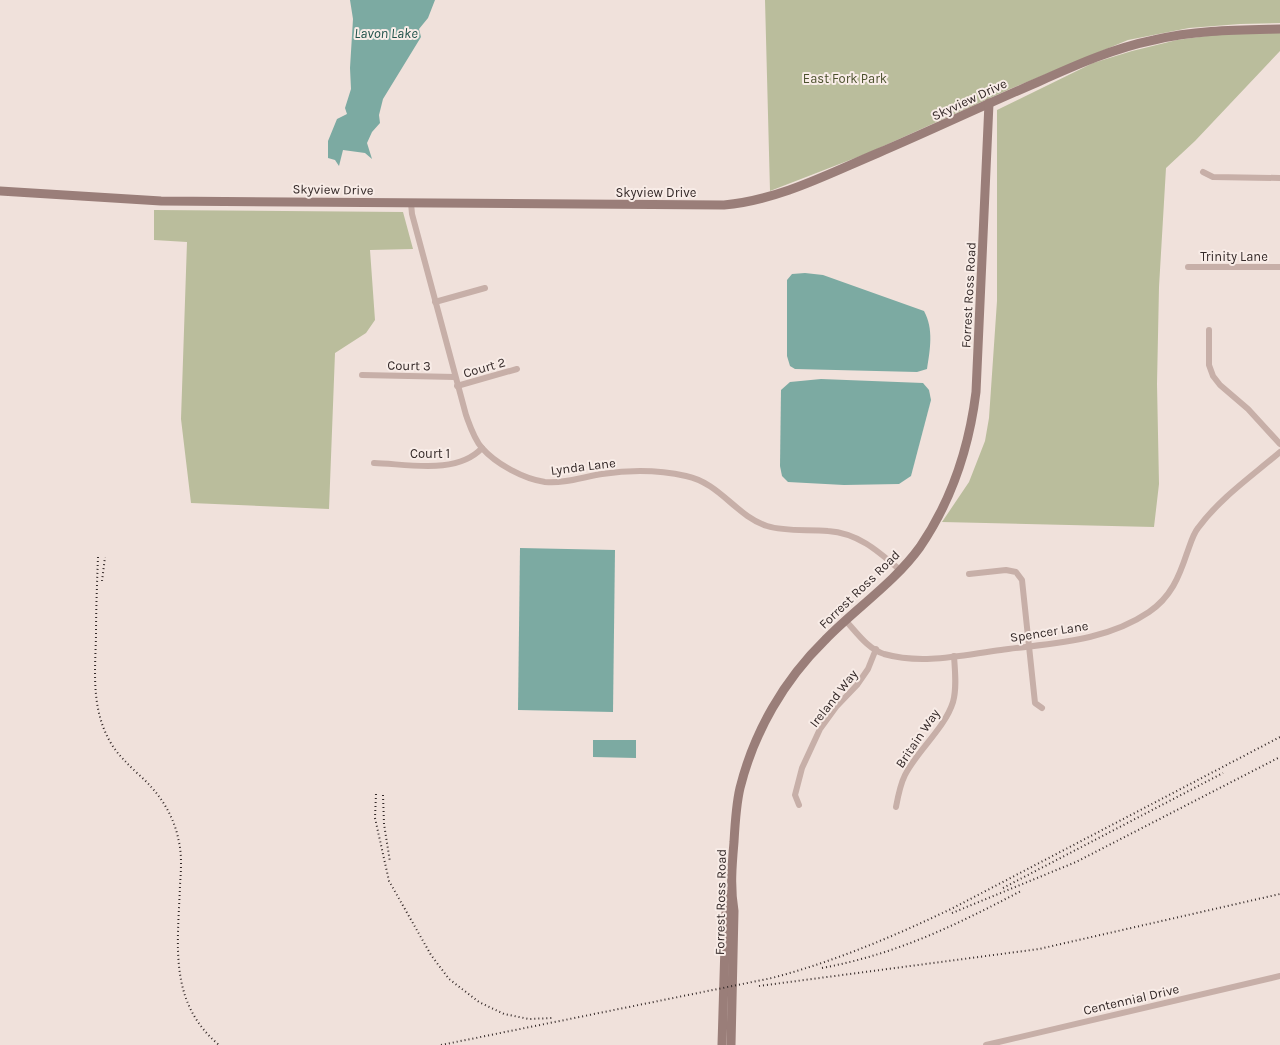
<svg xmlns="http://www.w3.org/2000/svg" width="1280" height="1045" viewBox="0 0 1280 1045" font-family="Karla,sans-serif">
<style>
.green{fill:#babd9c}
.water{fill:#7caaa2}
.lines{fill:none;stroke-linecap:round;stroke-linejoin:round}
.street{stroke:#c7afa8;stroke-width:6}
.secondary{stroke:#9a7e79;stroke-width:9}
.rail{stroke:#342928;stroke-width:2;stroke-dasharray:1 3;stroke-linecap:butt}
.labels{text-anchor:middle;stroke-width:4;stroke-linejoin:round;paint-order:stroke}
.park-label{font-size:13px;fill:#4b502d;stroke:#f8ece7}
.street-label{font-size:13px;fill:#342928;stroke:#f8ece7}
.water-label{font-size:14px;font-style:italic;fill:#20524a;stroke:#f8ece7}
</style>
<rect width="100%" height="100%" fill="#f0e1db"/>
<g class="green">
<path d="M765,0H1280V23L1240,24L1189,28L1128,40L1010,89L868,153L770,191Z"/>
<path d="M1280,32V51L1195,141L1166,168L1159,287L1157,384L1159,484L1154,527L942,522L969,482L985,441L989,418L997,301V110L1093,63L1132,51L1177,40L1214,35Z"/>
<path d="M154,210L403,212L413,249L370,250L375,320L366,333L335,353L329,509L191,503L181,419L187,242L154,240Z"/>
</g>
<g class="water">
<path d="M350,0H435L428,18L419,29L421,37L383,99L379,115L380,123L372,132L367,143L372,159L365,153L343,150L339,166L335,160L328,158V141L337,119L347,114L345,108L351,89L350,68L353,19Z"/>
<path d="M805,273L823,275L924,311C934,329 930,350 927,369L917,372L795,369L790,366L787,356V280L792,274Z"/>
<path d="M821,379L923,383L929,390L931,400L911,476L899,484L844,485L788,482L782,476L780,466L781,390L790,382Z"/>
<path d="M520,548L615,550L613,712L518,710Z"/>
<path d="M593,740H636V758L593,757Z"/>
</g>
<g class="lines">
<g class="street">
<path d="M1203,172L1213,177L1280,178"/>
<path d="M411,203L412,214L466,415C470,426 474,439 482,448C496,464 524,479 545,482C564,484 583,477 602,474C629,470 659,470 686,476C720,483 736,516 767,526C786,532 808,529 828,531C858,533 878,551 900,570"/>
<path d="M1188,267H1280"/>
<path d="M435,302L485,288"/>
<path d="M1209,330V365L1213,376L1220,385L1248,409L1280,444"/>
<path d="M362,375L455,377"/>
<path d="M457,386L517,369"/>
<path d="M374,463C408,464 457,475 482,448"/>
<path d="M969,574L1006,570L1016,572L1022,580L1035,703L1042,708"/>
<path d="M846,621C857,633 868,649 884,654C923,665 962,655 1001,650C1051,643 1105,642 1149,612C1171,597 1179,577 1187,553C1190,545 1193,534 1198,528C1220,498 1252,476 1280,452"/>
<path d="M799,805L795,795L802,768L820,729L836,707L857,685L868,669L876,649"/>
<path d="M896,807C898,796 900,785 905,775C917,751 945,728 953,702C957,688 955,671 954,656"/>
<path d="M986,1045L1280,976"/>
</g>
<g class="secondary">
<path d="M0,191L161,201L724,205C779,200 828,174 878,153C932,130 984,105 1038,82C1076,65 1114,48 1154,40C1196,30 1237,30 1280,29"/>
<path d="M722,1045L726,912L730,894"/>
<path d="M731,1045L734,911C730,887 732,865 734,842C735,824 736,805 740,788C754,732 784,680 825,640C856,608 894,583 920,547C952,500 969,448 976,392L989,103"/>
</g>
<g class="rail">
<path d="M98,557C97,583 96,610 96,636C95,674 91,711 112,745C119,756 128,764 138,774C159,792 174,815 179,842C182,856 181,871 180,885C178,945 168,1002 219,1045"/>
<path d="M102,581L105,557"/>
<path d="M376,794L375,818L389,881L431,955L449,979L479,1002L504,1014L529,1019L552,1018"/>
<path d="M383,795L384,824L390,862"/>
<path d="M1003,888L1223,773"/>
<path d="M952,913L1076,862L1280,757"/>
<path d="M822,968C897,954 954,926 1021,891"/>
<path d="M759,986L1039,949L1280,894"/>
<path d="M441,1045L772,978C836,961 895,936 955,907L1280,737"/>
</g>
</g>
<g class="labels">
<g class="park-label">
<text x="845" y="83">East Fork Park</text>
</g>
<g class="street-label">
<text transform="translate(969 99) rotate(-25)" y="5">Skyview Drive</text>
<text transform="translate(333 189) rotate(1)" y="5">Skyview Drive</text>
<text x="656" y="197">Skyview Drive</text>
<text x="1234" y="261">Trinity Lane</text>
<text transform="translate(968 295) rotate(-87)" y="5">Forrest Ross Road</text>
<text transform="translate(409 365) rotate(1)" y="5">Court 3</text>
<text transform="translate(484 367) rotate(-16)" y="5">Court 2</text>
<text x="430" y="458">Court 1</text>
<text transform="translate(583 466) rotate(-7)" y="5">Lynda Lane</text>
<text transform="translate(859 589) rotate(-44)" y="5">Forrest Ross Road</text>
<text transform="translate(1049 631) rotate(-9)" y="5">Spencer Lane</text>
<text transform="translate(833 698) rotate(-52)" y="5">Ireland Way</text>
<text transform="translate(917 738) rotate(-56)" y="5">Britain Way</text>
<text transform="translate(720 902) rotate(-89)" y="5">Forrest Ross Road</text>
<text transform="translate(1131 999) rotate(-13)" y="5">Centennial Drive</text>
</g>
<g class="water-label">
<text x="386" y="38">Lavon Lake</text>
</g>
</g>
</svg>
